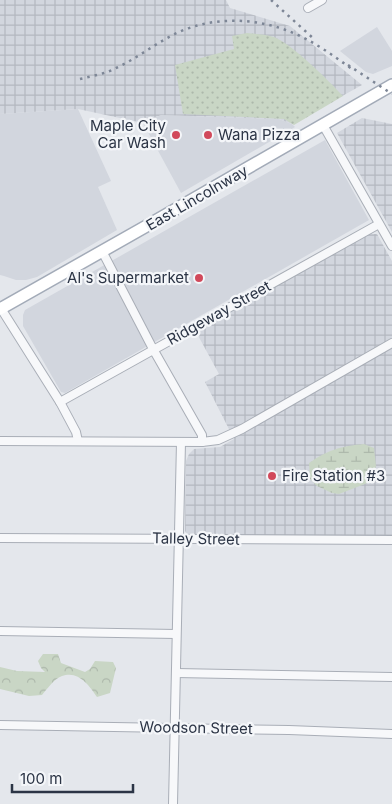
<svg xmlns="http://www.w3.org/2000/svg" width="392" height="804" viewBox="0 0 392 804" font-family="Inter,sans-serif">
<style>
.built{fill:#d2d6de}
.industrial{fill:url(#industrial-grid)}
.grass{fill:url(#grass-dots)}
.forest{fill:url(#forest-crowns)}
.wetland{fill:url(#wetland-marsh)}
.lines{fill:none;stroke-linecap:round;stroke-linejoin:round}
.street-casing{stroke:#a9aeb7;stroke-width:10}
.primary-casing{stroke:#a3abb8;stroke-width:14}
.street{stroke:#f7f8fa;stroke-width:8}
.primary{stroke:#fff;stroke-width:11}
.rail{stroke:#7d8696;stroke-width:2.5;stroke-dasharray:2.5 5;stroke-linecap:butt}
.poi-dot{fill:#d1495b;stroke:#f4f6f9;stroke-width:2}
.labels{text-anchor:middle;stroke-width:4.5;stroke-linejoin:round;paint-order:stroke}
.poi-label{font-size:15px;fill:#2b3445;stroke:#f4f6f9;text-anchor:end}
.street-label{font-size:15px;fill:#2b3445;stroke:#f4f6f9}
</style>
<defs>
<pattern id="industrial-grid" width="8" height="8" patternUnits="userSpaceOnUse" patternTransform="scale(1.25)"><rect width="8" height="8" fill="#d2d6de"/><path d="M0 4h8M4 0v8" fill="none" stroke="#b4b8c0"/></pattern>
<pattern id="grass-dots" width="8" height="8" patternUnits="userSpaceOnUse" patternTransform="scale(1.25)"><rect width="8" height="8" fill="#c9d6c5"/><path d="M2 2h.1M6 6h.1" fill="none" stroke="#adb8ab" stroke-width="1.8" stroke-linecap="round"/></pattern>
<pattern id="forest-crowns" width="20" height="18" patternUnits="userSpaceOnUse" patternTransform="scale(1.25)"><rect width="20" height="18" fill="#c9d6c5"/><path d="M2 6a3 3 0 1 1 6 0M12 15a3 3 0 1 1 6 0" fill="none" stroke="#adb8ab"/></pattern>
<pattern id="wetland-marsh" width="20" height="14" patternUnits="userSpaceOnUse" patternTransform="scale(1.25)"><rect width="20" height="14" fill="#c9d6c5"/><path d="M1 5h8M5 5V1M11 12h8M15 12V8" fill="none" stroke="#adb8ab"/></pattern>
</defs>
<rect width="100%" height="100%" fill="#e4e7ec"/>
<g class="built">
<path d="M377,27L392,51V66L373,74L366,72L340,51Z"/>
<path d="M78,109L111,181L98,187L117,230L37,277L26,280H16L4,276L0,275V114Z"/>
<path d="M161,115L279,119L292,124L295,127L181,193L143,123Z"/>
<path d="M325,140L369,220L65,393L61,392L23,326V315L25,310Z"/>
</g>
<g class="industrial">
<path d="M0,0H226L230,8L290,26L362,85L292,124L279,119L161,115L143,123L78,109L0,114Z"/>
<path d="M362,118L392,124V232L337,133Z"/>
<path d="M364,234H377L392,261V535H188L185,531L186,461L189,454L194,449L220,447L234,439L205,382L219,374L195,330Z"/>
</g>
<path class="grass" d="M247,33C256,34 265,34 274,37C292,44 329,81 343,96L294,125L284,119L183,114L175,65L234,49L232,36Z"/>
<path class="forest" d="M43,654H58L61,663L85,672L90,669L95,661L113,662L116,668L110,693L97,697C89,685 78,670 62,676C55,678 47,689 42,695L29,696L0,689V667L17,671L45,672L41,668L38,661Z"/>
<path class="wetland" d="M364,444L374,448L376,466L370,482L339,494L332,493L317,486L310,479L309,463C328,450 341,446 364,444Z"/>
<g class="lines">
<defs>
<g id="street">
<path d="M308,8L322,0"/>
<path d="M323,125L392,246"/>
<path d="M102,251L153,349L202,435V442"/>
<path d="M0,307L60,402L76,432L78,441"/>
<path d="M60,402L379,224"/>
<path d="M0,441L202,442L218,440L242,429L392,343"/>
<path d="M0,538L392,540"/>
<path d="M0,631L176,634"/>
<path d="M176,673L392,677"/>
<path d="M0,725L289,730L392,734"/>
<path d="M173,804L181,442"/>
</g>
<path id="primary" d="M0,309L143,228L392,85"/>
</defs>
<use href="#street" class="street-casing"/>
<use href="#primary" class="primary-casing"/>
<use href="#street" class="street"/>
<use href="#primary" class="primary"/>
<g class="rail">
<path d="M271,0L314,39"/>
<path d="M348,65L392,94"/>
<path d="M80,79C92,76 105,74 116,68C138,58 157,42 179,32C217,15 263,18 300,36C319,45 335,57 352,69"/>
</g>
</g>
<g class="poi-dot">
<circle cx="176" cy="135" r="5"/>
<circle cx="208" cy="135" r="5"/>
<circle cx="199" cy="278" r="5"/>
<circle cx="272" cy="476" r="5"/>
</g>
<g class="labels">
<g class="poi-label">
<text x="166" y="131">Maple City<tspan x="166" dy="17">Car Wash</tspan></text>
<text x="218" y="140" text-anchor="start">Wana Pizza</text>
<text x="189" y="283">Al's Supermarket</text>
<text x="282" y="481" text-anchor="start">Fire Station #3</text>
</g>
<g class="street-label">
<text transform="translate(197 198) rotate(-30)" y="5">East Lincolnway</text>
<text transform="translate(219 313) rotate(-29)" y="5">Ridgeway Street</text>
<text transform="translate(196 539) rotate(1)" y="5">Talley Street</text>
<text transform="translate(196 728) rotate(1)" y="5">Woodson Street</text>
</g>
</g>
<path d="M12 784v8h121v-8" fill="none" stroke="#2b3445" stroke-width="2.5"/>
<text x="20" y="784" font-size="15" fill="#2b3445" stroke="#f4f6f9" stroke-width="4" paint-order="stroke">100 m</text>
</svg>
